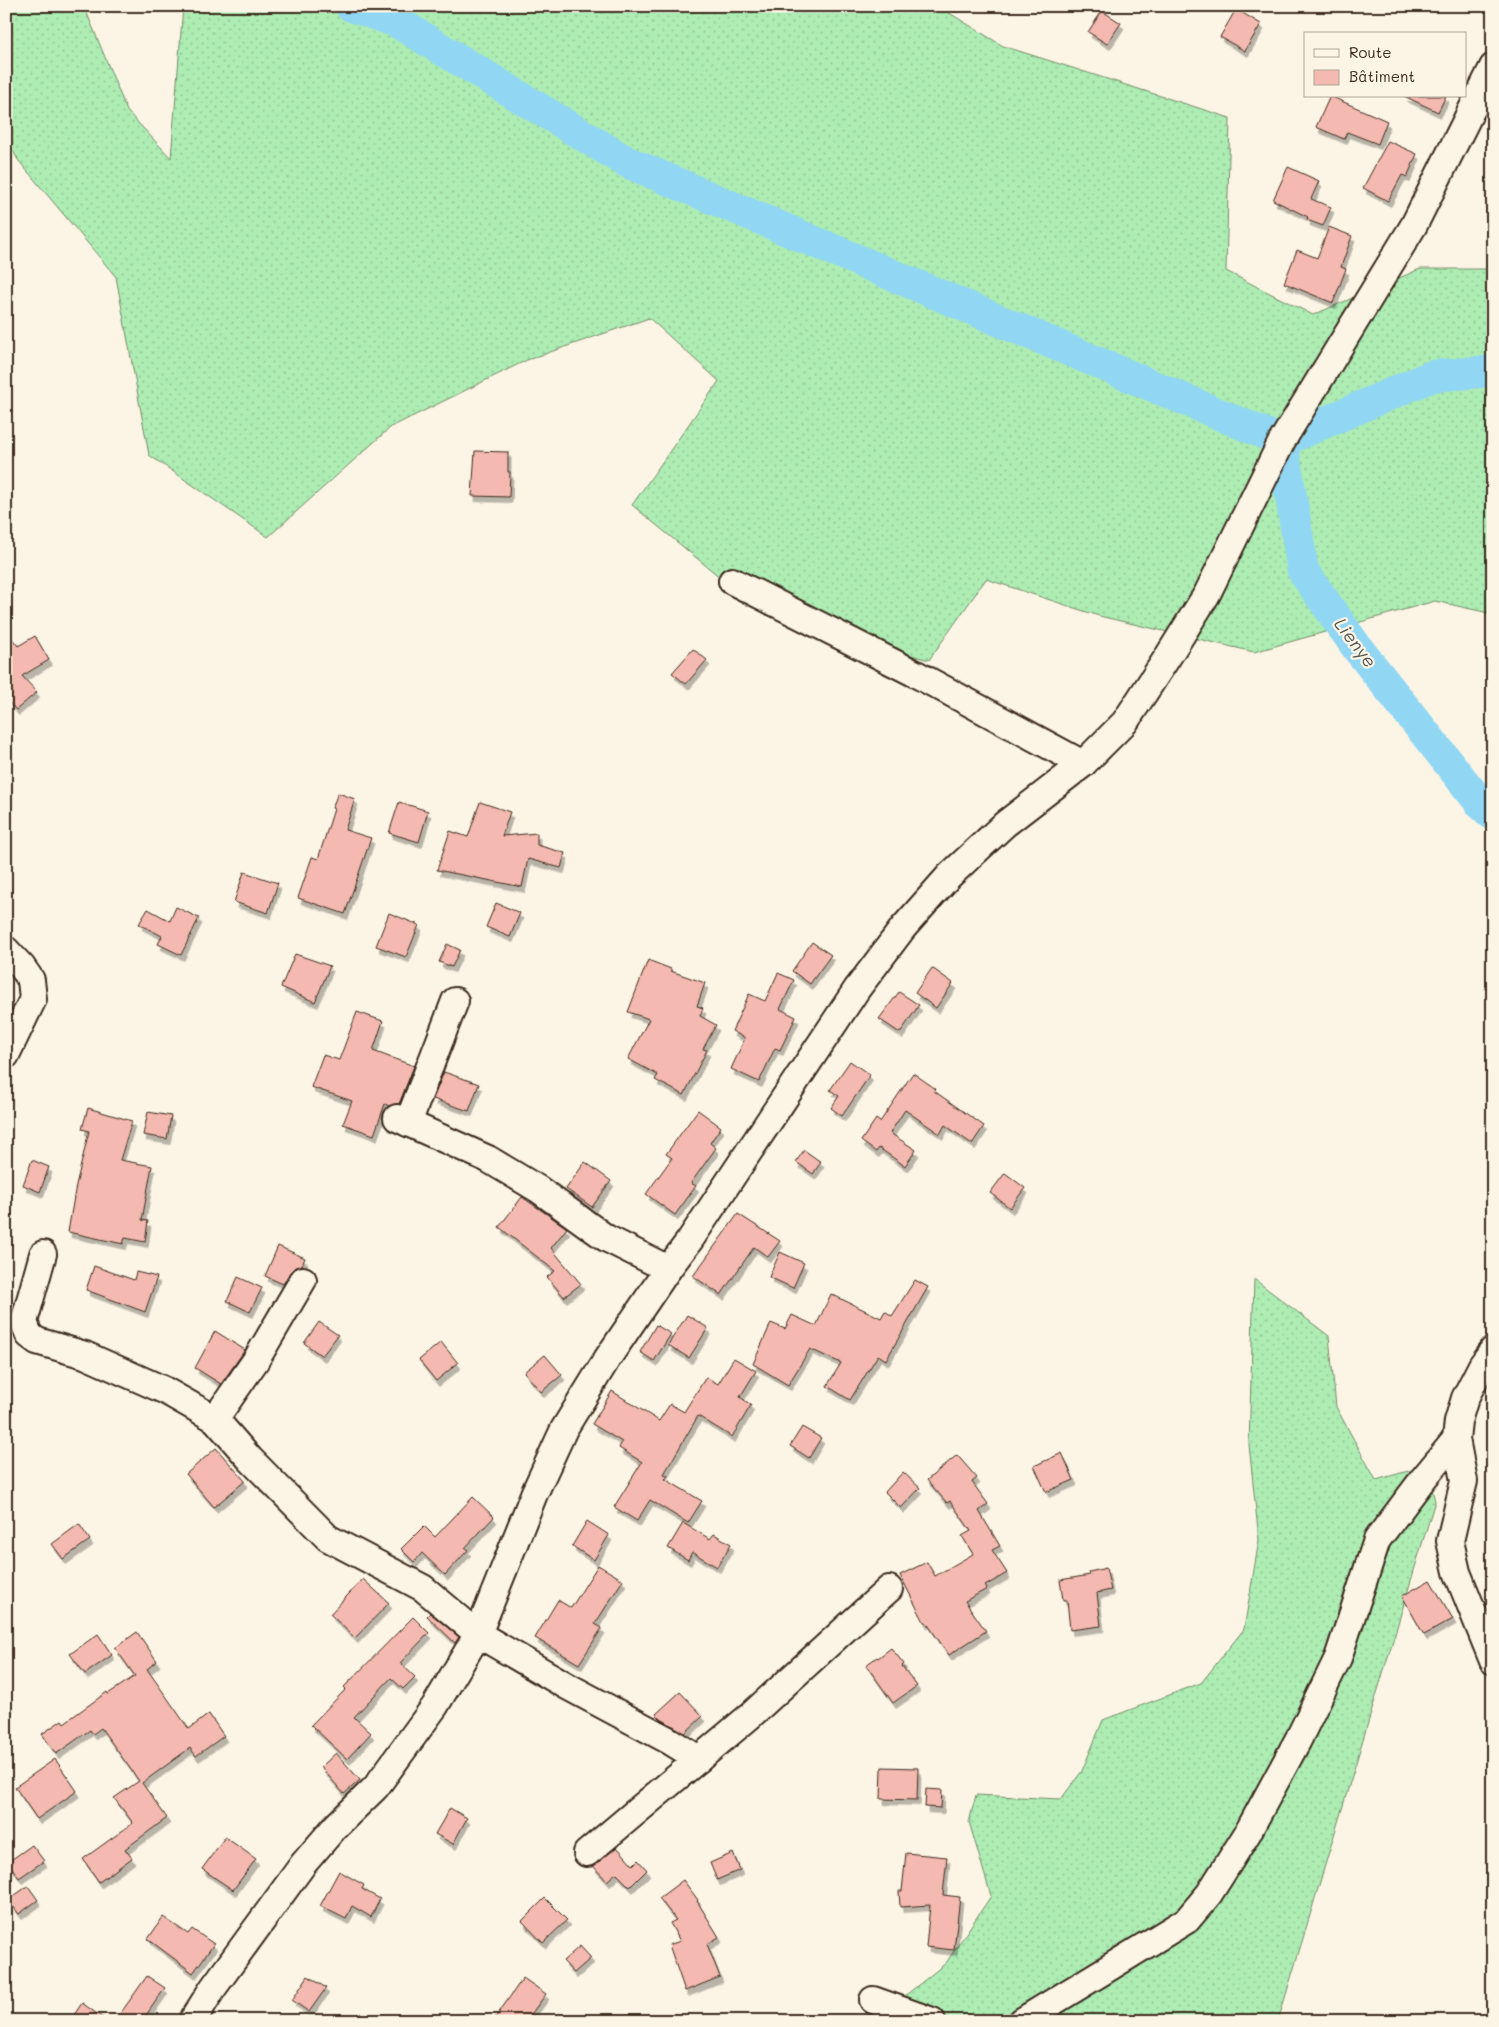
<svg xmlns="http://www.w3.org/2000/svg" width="1499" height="2027" viewBox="0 0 1499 2027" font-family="Mali,sans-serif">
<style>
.grass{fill:url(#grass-dots);stroke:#748b68}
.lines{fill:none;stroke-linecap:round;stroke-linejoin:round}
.river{stroke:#91d7f3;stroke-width:32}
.building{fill:#f4b9b0;stroke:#3b2a1e;filter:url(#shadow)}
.minor-casing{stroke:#3b2a1e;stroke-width:30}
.minor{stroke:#fcf5e5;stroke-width:26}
.labels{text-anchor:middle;stroke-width:4.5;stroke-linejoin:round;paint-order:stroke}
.water-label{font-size:18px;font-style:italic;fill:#505553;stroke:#fcf5e5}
</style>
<defs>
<pattern id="grass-dots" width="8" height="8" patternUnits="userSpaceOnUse" patternTransform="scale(1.25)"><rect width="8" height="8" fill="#adecb3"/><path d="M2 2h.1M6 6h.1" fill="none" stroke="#96cb9a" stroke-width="1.8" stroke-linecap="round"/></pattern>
<filter id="shadow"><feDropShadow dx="3" dy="5.5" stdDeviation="0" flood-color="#0004"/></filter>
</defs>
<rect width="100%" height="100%" fill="#fcf5e5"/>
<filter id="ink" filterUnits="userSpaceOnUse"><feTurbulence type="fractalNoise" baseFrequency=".02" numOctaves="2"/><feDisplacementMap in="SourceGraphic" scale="10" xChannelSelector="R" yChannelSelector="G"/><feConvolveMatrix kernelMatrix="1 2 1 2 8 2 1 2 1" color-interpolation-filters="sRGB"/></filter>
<g filter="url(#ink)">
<g class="grass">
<path d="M6,6H84L127,111L171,158L183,6H938L1003,46L1230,118L1226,271L1313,315L1420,269H1493V614L1435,601L1254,652L1099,616L986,579L929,660L766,615L632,505L719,381L649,318L527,360L391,427L268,537L149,455L116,277L18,160L6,138Z"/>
<path d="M1254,1279L1329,1336L1336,1407L1376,1480L1426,1466L1435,1501L1278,2021H873L946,1963L991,1896L969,1822L976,1795L1061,1799L1082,1771L1103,1720L1201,1683L1244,1629L1259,1540L1249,1445Z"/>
</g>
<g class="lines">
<g class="river">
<path d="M351,6L397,22L627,162L1282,441L1432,376L1493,371"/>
<path d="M1282,441L1303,571L1358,649L1482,805L1493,815"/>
</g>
</g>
<g class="building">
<path d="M1236,9L1261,24L1245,51L1220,37Z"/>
<path d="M1102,11L1121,23L1107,44L1088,32Z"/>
<path d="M1330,96L1387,121L1378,144L1347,132L1344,139L1316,127Z"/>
<path d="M1404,96H1446L1438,112Z"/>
<path d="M1388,141L1417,154L1407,177L1402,175L1388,201L1363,188Z"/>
<path d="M1288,167L1319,181L1311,199L1331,207L1323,226L1307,220L1308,217L1273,200Z"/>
<path d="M1329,227L1352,236L1341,267L1346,269L1333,303L1284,283L1297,250L1317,258Z"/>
<path d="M475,451L508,452V472H510L509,497L472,496Z"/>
<path d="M6,631L18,646L35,636L49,660L22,676L37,692L16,710L6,699Z"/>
<path d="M693,649L707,660L686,684L672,673Z"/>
<path d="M338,793L355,799L345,830L371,838L345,914L298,898L312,857L318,859L334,809L332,808Z"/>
<path d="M399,802L428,811L419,842L389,833Z"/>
<path d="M480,802L510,812L502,836L537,833V845L565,853L561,868L528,859L522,887L437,870L450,831L468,837Z"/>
<path d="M244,872L278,883L268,913L234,902Z"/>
<path d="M496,903L520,913L510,937L486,927Z"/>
<path d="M176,907L199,918L181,955L158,944L162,936L139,924L148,909L170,921Z"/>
<path d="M389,913L419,925L406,957L376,946Z"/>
<path d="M812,942L831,955L810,984L792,971Z"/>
<path d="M447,944L460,950L452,967L439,962Z"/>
<path d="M295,954L330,966L315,1002L281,987Z"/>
<path d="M648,960L671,969V971L705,983L697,1006L703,1008L700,1016L716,1025L703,1049L707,1050L684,1095L655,1080L658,1075L628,1059L649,1019L628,1012Z"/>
<path d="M932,968L953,983L936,1008L915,993Z"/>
<path d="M778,973L794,980L780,1009L796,1017L780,1050L775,1048L759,1082L731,1069L745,1038L732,1031L749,994L765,1001Z"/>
<path d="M899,992L919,1005L900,1033L879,1019Z"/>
<path d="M357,1012L383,1021L373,1051L414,1066L399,1104L389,1106L385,1104L374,1135L343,1124L352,1101L311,1087L323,1055L339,1060Z"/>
<path d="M850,1061L870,1075L842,1116L831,1108L839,1096L830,1090Z"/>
<path d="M444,1072L479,1084L469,1111L433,1099Z"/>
<path d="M913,1073L936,1089L934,1091L984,1126L972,1144L945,1125L940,1134L905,1110L890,1133L916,1150L905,1166L879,1148L876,1152L861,1141L876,1119L880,1122Z"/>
<path d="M88,1108L132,1121L120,1160L152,1166L142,1220L148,1221L145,1242L125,1238L123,1244L68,1232L76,1185L89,1131L82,1129Z"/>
<path d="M698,1110L721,1127L710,1143L716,1148L691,1183L696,1186L675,1215L646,1194L672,1158L666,1154Z"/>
<path d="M148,1112L171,1116L167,1139L143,1135Z"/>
<path d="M804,1150L821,1162L813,1174L796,1162Z"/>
<path d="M32,1160L49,1167L40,1192L23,1185Z"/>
<path d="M585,1162L611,1181L592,1207L566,1189Z"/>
<path d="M1005,1173L1025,1188L1010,1208L990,1193Z"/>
<path d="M522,1197L567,1228L551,1248L581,1284L564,1297L547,1277L555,1271L499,1227Z"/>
<path d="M738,1214L780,1241L768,1257L754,1247L721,1295L693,1276Z"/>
<path d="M278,1246L305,1258L302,1265L295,1267L290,1272L283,1284L265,1276Z"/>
<path d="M780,1252L804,1263L793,1288L769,1277Z"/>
<path d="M94,1266L134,1280L136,1272L157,1277L145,1312L86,1290Z"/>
<path d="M238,1277L262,1288L250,1312L227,1301Z"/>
<path d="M915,1280L928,1287L886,1360L878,1355L850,1400L827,1386L841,1363L810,1349L788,1385L753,1364L771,1323L785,1329L792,1315L816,1326L831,1294L881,1318L885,1311L892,1316Z"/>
<path d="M687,1315L708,1328L689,1358L668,1345Z"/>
<path d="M319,1322L338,1335L322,1356L304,1343Z"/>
<path d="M656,1325L671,1334L654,1361L640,1352Z"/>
<path d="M215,1331L245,1350L221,1384L195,1368Z"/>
<path d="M441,1342L458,1363L436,1381L419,1360Z"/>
<path d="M545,1355L562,1375L541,1392L524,1372Z"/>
<path d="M734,1358L756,1371L740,1397L751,1405L732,1437L698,1416L664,1474L668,1476L665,1479L702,1501L688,1523L650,1500L637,1521L614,1507L642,1462L619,1448L622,1442L592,1424L612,1391L659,1421L670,1404L684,1412L706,1377L718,1384Z"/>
<path d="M802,1427L821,1438L809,1458L790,1446Z"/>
<path d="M216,1448L245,1481L214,1507L186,1474Z"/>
<path d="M1062,1453L1074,1480L1046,1492L1034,1466Z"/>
<path d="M957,1455L977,1478L972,1482L988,1504L979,1511L1000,1546L992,1550L1007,1573L985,1586L987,1589L965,1601L986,1631L949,1655L926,1622H924L900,1575L927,1562L935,1576L973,1554L962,1536L971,1531L950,1501L947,1503L927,1480Z"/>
<path d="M903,1472L920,1488L901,1508L885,1492Z"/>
<path d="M473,1497L494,1517L465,1548L468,1550L445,1575L422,1553L414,1562L401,1549L424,1526L435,1537Z"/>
<path d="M587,1521L609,1535L594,1560L572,1546Z"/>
<path d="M683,1523L710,1539L714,1534L731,1544L717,1567L692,1552L688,1560L668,1548Z"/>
<path d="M79,1524L90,1540L63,1559L52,1544Z"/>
<path d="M598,1565L623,1580L595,1624L602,1628L579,1664L535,1638L558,1600L571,1608Z"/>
<path d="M1106,1568L1111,1590L1097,1593L1101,1626L1070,1630L1067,1600H1063L1060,1580L1090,1575L1089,1572Z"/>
<path d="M363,1579L389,1603L355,1638L330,1614Z"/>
<path d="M1430,1580L1453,1619L1424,1635L1402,1596Z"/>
<path d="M430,1613L459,1637L455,1643L427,1616Z"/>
<path d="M413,1617L429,1633L400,1663L415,1677L403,1689L391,1678L354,1717L371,1733L347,1759L311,1725L346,1689L344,1687Z"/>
<path d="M137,1632L157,1661L147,1669L189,1729L209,1714L224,1736L196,1756L190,1748L142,1783L167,1818L125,1849L132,1858L99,1882L83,1859L133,1823L114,1798L139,1781L101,1728L93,1734L90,1730L56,1754L42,1734L62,1720L64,1723L107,1692L108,1694L135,1676L115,1648Z"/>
<path d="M98,1634L112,1655L85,1674L70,1654Z"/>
<path d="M891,1648L904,1664L902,1666L917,1686L893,1703L866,1665L877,1657L878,1658Z"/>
<path d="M680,1692L703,1716L685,1733L661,1719L656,1714Z"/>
<path d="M336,1753L360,1780L344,1794L321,1767Z"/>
<path d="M55,1759L77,1791L37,1819L15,1787Z"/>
<path d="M882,1767L918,1768L917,1800L881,1799Z"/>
<path d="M926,1789L942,1790L941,1808L925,1807Z"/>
<path d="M450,1808L467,1818L453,1844L435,1834Z"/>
<path d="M225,1837L256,1859L233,1890L202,1869Z"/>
<path d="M32,1845L44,1861L19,1878L8,1862Z"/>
<path d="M617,1847L633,1865L638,1860L647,1870L630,1887L616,1873L607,1881L593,1866Z"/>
<path d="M733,1853L740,1870L717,1880L710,1863Z"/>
<path d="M906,1853L947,1857L943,1895L960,1897L954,1950L926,1947L930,1905L900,1907L899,1891H902Z"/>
<path d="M339,1871L364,1885L362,1889L380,1899L371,1917L352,1906L346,1919L320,1906Z"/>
<path d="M683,1880L698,1900L697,1901L719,1937L707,1944L720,1977L685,1991L669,1945L680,1941L670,1923L676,1920L659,1898Z"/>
<path d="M28,1886L38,1900L19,1914L8,1900Z"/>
<path d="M545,1898L567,1920L543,1943L522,1921Z"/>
<path d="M163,1917L188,1934L192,1929L214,1944L193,1973L148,1939Z"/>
<path d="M580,1946L591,1958L574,1973L563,1961Z"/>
<path d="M147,1976L165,1988L142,2021H115Z"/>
<path d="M308,1976L326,1988L309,2012L292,2000Z"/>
<path d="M523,1978L546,1994L526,2021H493Z"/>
<path d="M82,2003L107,2021H70Z"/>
</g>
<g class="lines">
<defs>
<g id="minor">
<path d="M732,581L916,674L1083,764"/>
<path d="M6,950L22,967L31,980L33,999L6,1055"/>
<path d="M397,1118L488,1159L538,1189L606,1238L668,1269"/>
<path d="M408,1123L455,1001"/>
<path d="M43,1254L24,1322L29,1335L37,1341L85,1355L164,1390L215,1419L250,1459L328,1538L423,1588L478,1634L567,1686L668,1740L699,1759"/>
<path d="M1493,1350L1482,1365L1465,1398L1458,1421L1456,1439L1464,1481L1450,1541L1457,1572L1493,1661"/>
<path d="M215,1419L256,1360L303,1280"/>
<path d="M587,1853L750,1716L889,1589"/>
<path d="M873,2000L932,2021"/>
<path d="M192,2021L213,1988L304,1863L336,1826L376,1787L435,1706L478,1634L534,1494L564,1429L607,1359L668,1269L690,1240L857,989L903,928L949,876L1005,824L1083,764L1125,722L1167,658L1207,594L1282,441L1414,225L1493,67"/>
<path d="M1022,2021L1187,1920L1209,1894L1247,1834L1298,1740L1338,1658L1377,1540L1423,1479L1456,1439"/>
</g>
</defs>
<use href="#minor" class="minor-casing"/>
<use href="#minor" class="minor"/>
</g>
</g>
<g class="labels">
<g class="water-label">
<text transform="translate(1355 643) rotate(53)" y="6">Lienye</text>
</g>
</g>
<rect width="1499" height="2027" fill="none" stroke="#fcf5e5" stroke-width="25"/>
<rect x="12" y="12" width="1474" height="2002" fill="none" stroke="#3b2a1e" stroke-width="2" filter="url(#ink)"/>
<rect x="1304" y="32" width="162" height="65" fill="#fcf5e5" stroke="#afa495"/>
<rect x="1314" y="49" width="25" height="8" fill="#fcf5e5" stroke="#afa495"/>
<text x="1349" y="58" font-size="15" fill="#3b2a1e">Route</text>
<rect x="1314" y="70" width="25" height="15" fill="#f4b9b0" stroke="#afa495"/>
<text x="1349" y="82" font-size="15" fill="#3b2a1e">Bâtiment</text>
</svg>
